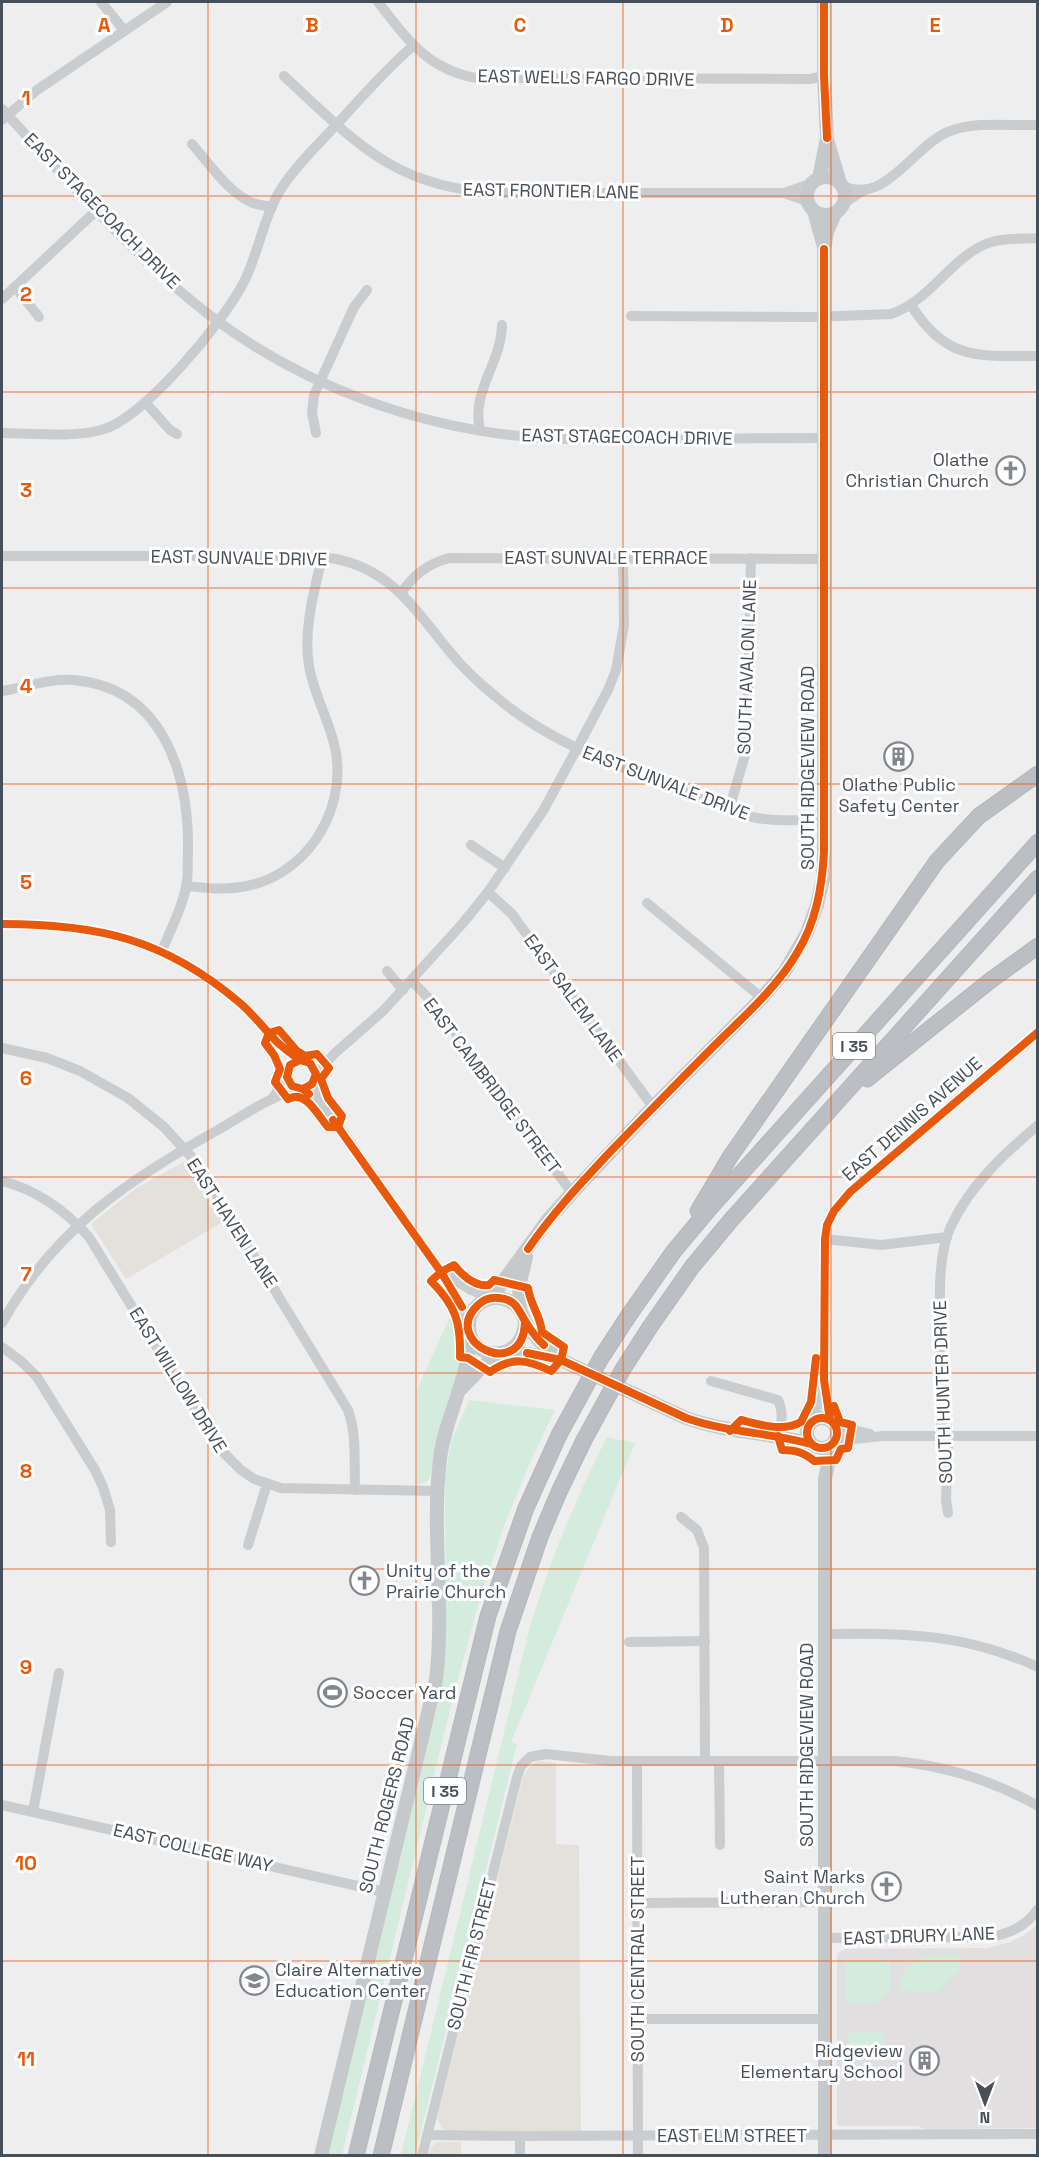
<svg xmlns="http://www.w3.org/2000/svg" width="1039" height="2157" viewBox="0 0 1039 2157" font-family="'Space Grotesk',sans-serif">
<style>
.commercial{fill:#e4e1dc}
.education{fill:#e1dfdf}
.green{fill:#d4ecdd}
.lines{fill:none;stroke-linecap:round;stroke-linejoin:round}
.highway-casing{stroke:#b4b8bc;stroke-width:17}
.minor{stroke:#cacdcf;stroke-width:10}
.major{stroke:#c6c9cc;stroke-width:14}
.highway{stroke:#bbbfc4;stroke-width:15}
.highway-bridge-casing{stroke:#b4b8bc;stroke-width:17;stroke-linecap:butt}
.highway-bridge{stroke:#bbbfc4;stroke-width:15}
.cycleway-casing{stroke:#fff;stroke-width:11}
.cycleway{stroke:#e8590c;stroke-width:8}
.grid{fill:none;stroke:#e8590c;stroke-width:1.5;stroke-opacity:0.55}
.labels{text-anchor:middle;stroke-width:6;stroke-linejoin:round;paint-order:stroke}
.shield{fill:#fff;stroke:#7e848b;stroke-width:1.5}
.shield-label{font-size:16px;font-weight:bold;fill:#475059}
.street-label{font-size:18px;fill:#475059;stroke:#fff}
.poi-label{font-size:18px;fill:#475059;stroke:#fff;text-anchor:end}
.grid-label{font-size:20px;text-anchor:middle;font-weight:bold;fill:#e8590c;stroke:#fff;stroke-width:6;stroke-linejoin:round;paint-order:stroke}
</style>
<rect width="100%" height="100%" fill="#efeeee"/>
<g class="commercial">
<path d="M185,1161L223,1222L126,1279L91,1224L135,1189Z"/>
<path d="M539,1761L556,1763V1844L579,1845L581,2131L448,2132L441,2127L437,2118L523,1777L530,1766Z"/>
<path d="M437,2142H461V2155H428L431,2147Z"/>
</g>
<path class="education" d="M1037,1925V2128L926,2129L917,2126H839L837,2124V1955L839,1952L846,1949L988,1948L1010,1942L1023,1936Z"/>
<g class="green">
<path d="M455,1306C478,1350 452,1381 441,1423C436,1442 437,1464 427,1482L417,1485V1389Z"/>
<path d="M469,1400L555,1410L532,1458L504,1526L480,1598L454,1694L342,2155L328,2156L440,1694L446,1640L445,1478L451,1442Z"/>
<path d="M607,1437L635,1443L511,1742L517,1744L415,2155H401L529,1630C549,1563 575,1499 607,1437Z"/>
<path d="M953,1954L960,1955V1971L938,1992L898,1990C900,1960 929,1955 953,1954Z"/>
<path d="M890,1961C890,1970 892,1982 889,1990C882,2006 859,2006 846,2000L845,1965L848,1962Z"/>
<path d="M849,2032H884V2052H848Z"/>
</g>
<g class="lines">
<defs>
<g id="highway">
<path d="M867,1079L991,980L1038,946"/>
<path d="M698,1211L730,1157L937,861L979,816L1038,774"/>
<path d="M629,1315L674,1251L710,1208L1038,842"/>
<path d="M650,1327L692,1267L731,1220L1038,878"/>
<path d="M356,2156L488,1616L526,1508L559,1435"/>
<path d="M381,2156L508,1631L540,1537L559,1492L584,1440"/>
</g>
</defs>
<use href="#highway" class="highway-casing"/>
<g class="minor">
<path d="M101,2L124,30"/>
<path d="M378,2C407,39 427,69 476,78L810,79L824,76"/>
<path d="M284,76C356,143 396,189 500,193H784L807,201"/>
<path d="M2,109C66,178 134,257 208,314C303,387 423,430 542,438C577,440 611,439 646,439C705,439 765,438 824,438"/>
<path d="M2,120L37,90L167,2"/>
<path d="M192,144C209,163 228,193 253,203C259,205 266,206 272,207"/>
<path d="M841,185C885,208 914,144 950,131C977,121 1010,126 1038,125"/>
<path d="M784,193L810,184"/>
<path d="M844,203L864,190"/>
<path d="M15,287L39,317"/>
<path d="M2,299L97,210"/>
<path d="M911,305C946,361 978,356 1038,356"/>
<path d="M631,316L813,317L891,314C933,300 954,251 995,241C1008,238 1024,239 1038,238"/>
<path d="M145,402L170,430L177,434"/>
<path d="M480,430C471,390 501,365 502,325"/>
<path d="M2,433C32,433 72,438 101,430C143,420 224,321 244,282C259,252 263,218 281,189C296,165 318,145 337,124C362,97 385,70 413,46"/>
<path d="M316,433L312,413L314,395L354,307L367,290"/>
<path d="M2,556H305C315,557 326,557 336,559C392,570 417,612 450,652C463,668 479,683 495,696C548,742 615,765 680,790C703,799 727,812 752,817C775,822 800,820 824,819"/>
<path d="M401,593C414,575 427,564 449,558L824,559"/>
<path d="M2,691C25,688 49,678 73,680C163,687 189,774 188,850C187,863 189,875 186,887C182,909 170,930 162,951"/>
<path d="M729,810L747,748L751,558"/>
<path d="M471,845L505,868"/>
<path d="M186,886C205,888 223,890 241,887C304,878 346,814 336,753C331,723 314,696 309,666C303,631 314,591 322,558"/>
<path d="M488,892L512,914L522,928L653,1107"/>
<path d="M647,903L762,998"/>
<path d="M2,924C98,924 165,939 240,1003C254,1015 265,1030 278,1043C285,1049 293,1055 300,1060"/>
<path d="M387,971L403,990"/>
<path d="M412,981L436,1006L572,1193"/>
<path d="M2,1048L47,1058L80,1071L128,1098L164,1127L197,1163L348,1410C357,1435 354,1463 355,1490"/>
<path d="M316,1074L334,1054L383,1011L463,923L488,892L543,811L581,741L608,690L616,670L624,625L623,558"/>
<path d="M315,1079L325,1107L441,1272L469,1321"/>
<path d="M303,1089L312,1084L316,1074L310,1063C300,1058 293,1061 287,1069C286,1085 290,1084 302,1089C310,1092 319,1102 325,1107"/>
<path d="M272,1099L287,1077"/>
<path d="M2,1181C37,1190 65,1210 89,1237L219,1448L241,1470L254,1479L281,1488L437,1491"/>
<path d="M825,1239L881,1245L947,1237"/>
<path d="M444,1273L471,1290L490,1298"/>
<path d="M2,1323C54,1230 126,1181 216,1131C235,1120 253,1108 272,1099C280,1095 289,1092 297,1089"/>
<path d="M2,1347L22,1362L37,1377L95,1470L103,1487L110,1510L111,1542"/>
<path d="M711,1381L778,1400C784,1412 782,1424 778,1436"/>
<path d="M813,1420L822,1390"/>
<path d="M830,1420L824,1380L825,1239L827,1225L834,1211L850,1192L1038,1032"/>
<path d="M835,1425L870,1434"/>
<path d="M835,1441L883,1436H1038"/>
<path d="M948,1513L946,1500L948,1446L941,1427C941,1397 941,1366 940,1335C940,1302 937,1256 951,1226C971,1184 1003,1155 1038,1125"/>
<path d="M681,1517L697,1530L704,1548L705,1761"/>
<path d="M248,1545L267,1484"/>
<path d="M825,1634C904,1633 964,1633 1038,1667"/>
<path d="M629,1642L705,1641"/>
<path d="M719,1761L720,1845"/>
<path d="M637,1762L638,2156"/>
<path d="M2,1805L384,1892"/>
<path d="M33,1811L59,1673"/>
<path d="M638,1903L825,1902"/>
<path d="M825,1938L992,1937C1012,1932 1026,1926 1038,1909"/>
<path d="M638,2019H825"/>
<path d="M427,2135L520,2136L1038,2134"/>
<path d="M520,2136V2156"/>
<path d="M422,2156L517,1777L521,1766L530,1757L546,1754L611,1761H895C947,1766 992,1780 1038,1806"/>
</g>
<g class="major">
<path d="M828,143L840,183"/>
<circle cx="826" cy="196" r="19"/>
<path d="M819,178L827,138L824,76V2"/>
<path d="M814,211L824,247"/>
<path d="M492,1297L547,1221L572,1193L653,1107L762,998L785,971L807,933L817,905L823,879L824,852V249L827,232L835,213"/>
<path d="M520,1310L519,1287L526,1257"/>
<path d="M525,1322C524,1361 473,1364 469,1329C468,1319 472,1310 479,1304C492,1294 510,1297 520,1310C523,1314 523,1318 526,1323C528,1328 533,1333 537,1338C543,1346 553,1353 561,1360"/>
<path d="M509,1351L561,1360L686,1418C728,1433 768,1432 811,1444"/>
<path d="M462,1388L482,1367L497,1354"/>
<circle cx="822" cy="1433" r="15"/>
<path d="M321,2156L436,1680C445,1606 431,1532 440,1459C445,1416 469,1380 470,1335"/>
<path d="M825,2156V1479L832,1445"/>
</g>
<use href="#highway" class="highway"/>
<defs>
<g id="highway-bridge">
<path d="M559,1435L601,1358L629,1315"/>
<path d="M584,1440L623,1369L650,1327"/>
</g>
</defs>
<use href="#highway-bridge" class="highway-bridge-casing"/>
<use href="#highway-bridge" class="highway-bridge"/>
<defs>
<g id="cycleway">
<path d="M824,2V76L827,138"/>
<path d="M2,924C98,924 165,939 240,1003C254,1015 265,1030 278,1043C285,1049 293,1055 300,1060"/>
<path d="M279,1030L297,1051L305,1056L317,1054L329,1068L321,1079L328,1098L342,1116L338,1127H328C318,1116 306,1089 288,1099L275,1082L280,1069L274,1055L265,1043L269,1033Z"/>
<path d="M303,1089L312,1084L316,1074L310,1063L300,1060L290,1065L287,1077L292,1086L303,1089L309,1094"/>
<path d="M333,1120L441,1272L462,1307"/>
<path d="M528,1249C552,1214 581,1183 610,1152C644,1117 678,1082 712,1048C742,1018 776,989 797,953C816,922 822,888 824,852V249"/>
<path d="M454,1265C462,1275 474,1287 489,1285L494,1280L528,1288C530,1304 541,1317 542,1332L564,1347L561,1360L551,1371C528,1360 512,1356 490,1372L468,1358L460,1357C461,1323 456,1306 431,1281L441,1272Z"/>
<path d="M525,1322C523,1384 439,1341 478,1305C484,1299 491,1297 499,1298C518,1300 518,1311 527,1324C532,1332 537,1339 544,1345"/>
<path d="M527,1353L561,1360L686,1418C728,1433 768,1432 811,1444"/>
<circle cx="822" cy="1433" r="15"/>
<path d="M830,1420L824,1380L825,1239L827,1225L834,1211L850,1192L1038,1032"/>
<path d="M730,1431L741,1420C761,1425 783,1432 801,1422L811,1402L816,1358"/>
<path d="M778,1436L782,1450C794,1450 804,1452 814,1461L836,1460L841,1449L848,1448L852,1425L840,1422L834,1406"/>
</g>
</defs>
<use href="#cycleway" class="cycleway-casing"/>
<use href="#cycleway" class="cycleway"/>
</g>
<path class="grid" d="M208,2V2156M416,2V2156M623,2V2156M831,2V2156M2,196H1038M2,392H1038M2,588H1038M2,784H1038M2,980H1038M2,1177H1038M2,1373H1038M2,1569H1038M2,1765H1038M2,1961H1038"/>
<defs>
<symbol id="church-ring" viewBox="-11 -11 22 22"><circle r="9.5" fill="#fff" stroke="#82878d" stroke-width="1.5"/><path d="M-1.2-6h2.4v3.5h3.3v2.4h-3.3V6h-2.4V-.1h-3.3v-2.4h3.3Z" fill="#82878d"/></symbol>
<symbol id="building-ring" viewBox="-11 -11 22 22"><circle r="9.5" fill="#fff" stroke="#82878d" stroke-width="1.5"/><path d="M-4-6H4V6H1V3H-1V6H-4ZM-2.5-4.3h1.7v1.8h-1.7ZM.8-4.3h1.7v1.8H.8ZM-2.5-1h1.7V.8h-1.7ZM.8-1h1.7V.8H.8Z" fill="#82878d"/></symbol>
<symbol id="stadium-ring" viewBox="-11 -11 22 22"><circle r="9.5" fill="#fff" stroke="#82878d" stroke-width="1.5"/><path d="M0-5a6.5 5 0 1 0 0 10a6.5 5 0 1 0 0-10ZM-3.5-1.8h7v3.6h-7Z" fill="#82878d"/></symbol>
<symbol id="school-ring" viewBox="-11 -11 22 22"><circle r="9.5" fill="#fff" stroke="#82878d" stroke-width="1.5"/><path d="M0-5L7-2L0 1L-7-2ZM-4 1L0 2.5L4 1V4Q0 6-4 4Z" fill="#82878d"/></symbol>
</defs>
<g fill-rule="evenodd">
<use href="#church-ring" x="994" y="454" width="33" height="33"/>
<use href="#building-ring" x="882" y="740" width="33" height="33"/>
<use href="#church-ring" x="348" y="1564" width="33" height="33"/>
<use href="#stadium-ring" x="316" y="1676" width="33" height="33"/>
<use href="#church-ring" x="870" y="1870" width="33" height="33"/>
<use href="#school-ring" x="238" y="1964" width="33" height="33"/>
<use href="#building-ring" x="908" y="2044" width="33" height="33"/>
</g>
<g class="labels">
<g class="shield">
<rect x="833" y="1033" width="42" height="26" rx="4.5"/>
<rect x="424" y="1778" width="42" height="26" rx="4.5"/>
</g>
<g class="shield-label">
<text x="854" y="1052">I 35</text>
<text x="445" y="1797">I 35</text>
</g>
<g class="street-label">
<text transform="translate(586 78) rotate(1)" y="6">EAST WELLS FARGO DRIVE</text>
<text transform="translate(551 191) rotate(1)" y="6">EAST FRONTIER LANE</text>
<text transform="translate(102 211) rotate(45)" y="6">EAST STAGECOACH DRIVE</text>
<text transform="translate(627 437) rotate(1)" y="6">EAST STAGECOACH DRIVE</text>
<text transform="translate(239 558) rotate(1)" y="6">EAST SUNVALE DRIVE</text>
<text x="606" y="564">EAST SUNVALE TERRACE</text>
<text transform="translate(747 667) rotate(-88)" y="6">SOUTH AVALON LANE</text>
<text transform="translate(808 768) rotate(-90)" y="6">SOUTH RIDGEVIEW ROAD</text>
<text transform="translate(666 783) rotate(21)" y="6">EAST SUNVALE DRIVE</text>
<text transform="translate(573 998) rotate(54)" y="6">EAST SALEM LANE</text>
<text transform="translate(492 1086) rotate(53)" y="6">EAST CAMBRIDGE STREET</text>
<text transform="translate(912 1119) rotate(-41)" y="6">EAST DENNIS AVENUE</text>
<text transform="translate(232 1223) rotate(57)" y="6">EAST HAVEN LANE</text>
<text transform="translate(178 1380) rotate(58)" y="6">EAST WILLOW DRIVE</text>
<text transform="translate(943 1392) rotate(-92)" y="6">SOUTH HUNTER DRIVE</text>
<text transform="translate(807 1745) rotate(-90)" y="6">SOUTH RIDGEVIEW ROAD</text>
<text transform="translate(387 1805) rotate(-76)" y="6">SOUTH ROGERS ROAD</text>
<text transform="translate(193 1848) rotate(13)" y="6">EAST COLLEGE WAY</text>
<text transform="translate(919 1936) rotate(-2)" y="6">EAST DRURY LANE</text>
<text transform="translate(472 1954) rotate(-76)" y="6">SOUTH FIR STREET</text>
<text transform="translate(638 1959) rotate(-90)" y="6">SOUTH CENTRAL STREET</text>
<text x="732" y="2142">EAST ELM STREET</text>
</g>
<g class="poi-label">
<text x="989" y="466">Olathe<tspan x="989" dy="21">Christian Church</tspan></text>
<text x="899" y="791" text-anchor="middle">Olathe Public<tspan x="899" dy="21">Safety Center</tspan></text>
<text x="386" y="1577" text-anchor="start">Unity of the<tspan x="386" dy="21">Prairie Church</tspan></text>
<text x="353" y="1699" text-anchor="start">Soccer Yard</text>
<text x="865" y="1883">Saint Marks<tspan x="865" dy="21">Lutheran Church</tspan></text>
<text x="275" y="1976" text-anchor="start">Claire Alternative<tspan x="275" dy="21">Education Center</tspan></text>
<text x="903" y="2057">Ridgeview<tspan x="903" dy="21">Elementary School</tspan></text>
</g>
</g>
<g class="grid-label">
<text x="104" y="32">A</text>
<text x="312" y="32">B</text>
<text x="520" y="32">C</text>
<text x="727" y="32">D</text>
<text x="935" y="32">E</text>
<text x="26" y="105">1</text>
<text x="26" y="301">2</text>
<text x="26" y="497">3</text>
<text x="26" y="693">4</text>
<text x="26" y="889">5</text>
<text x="26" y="1085">6</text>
<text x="26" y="1281">7</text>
<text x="26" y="1478">8</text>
<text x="26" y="1674">9</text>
<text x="26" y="1870">10</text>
<text x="26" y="2066">11</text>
</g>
<rect width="1039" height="2157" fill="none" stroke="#475059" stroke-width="6"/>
<g transform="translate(985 2103) rotate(180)" stroke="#ffffff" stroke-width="4.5" paint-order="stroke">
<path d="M0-4.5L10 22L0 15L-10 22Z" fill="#475059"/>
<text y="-9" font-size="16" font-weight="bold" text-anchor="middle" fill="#475059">N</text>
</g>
</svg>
